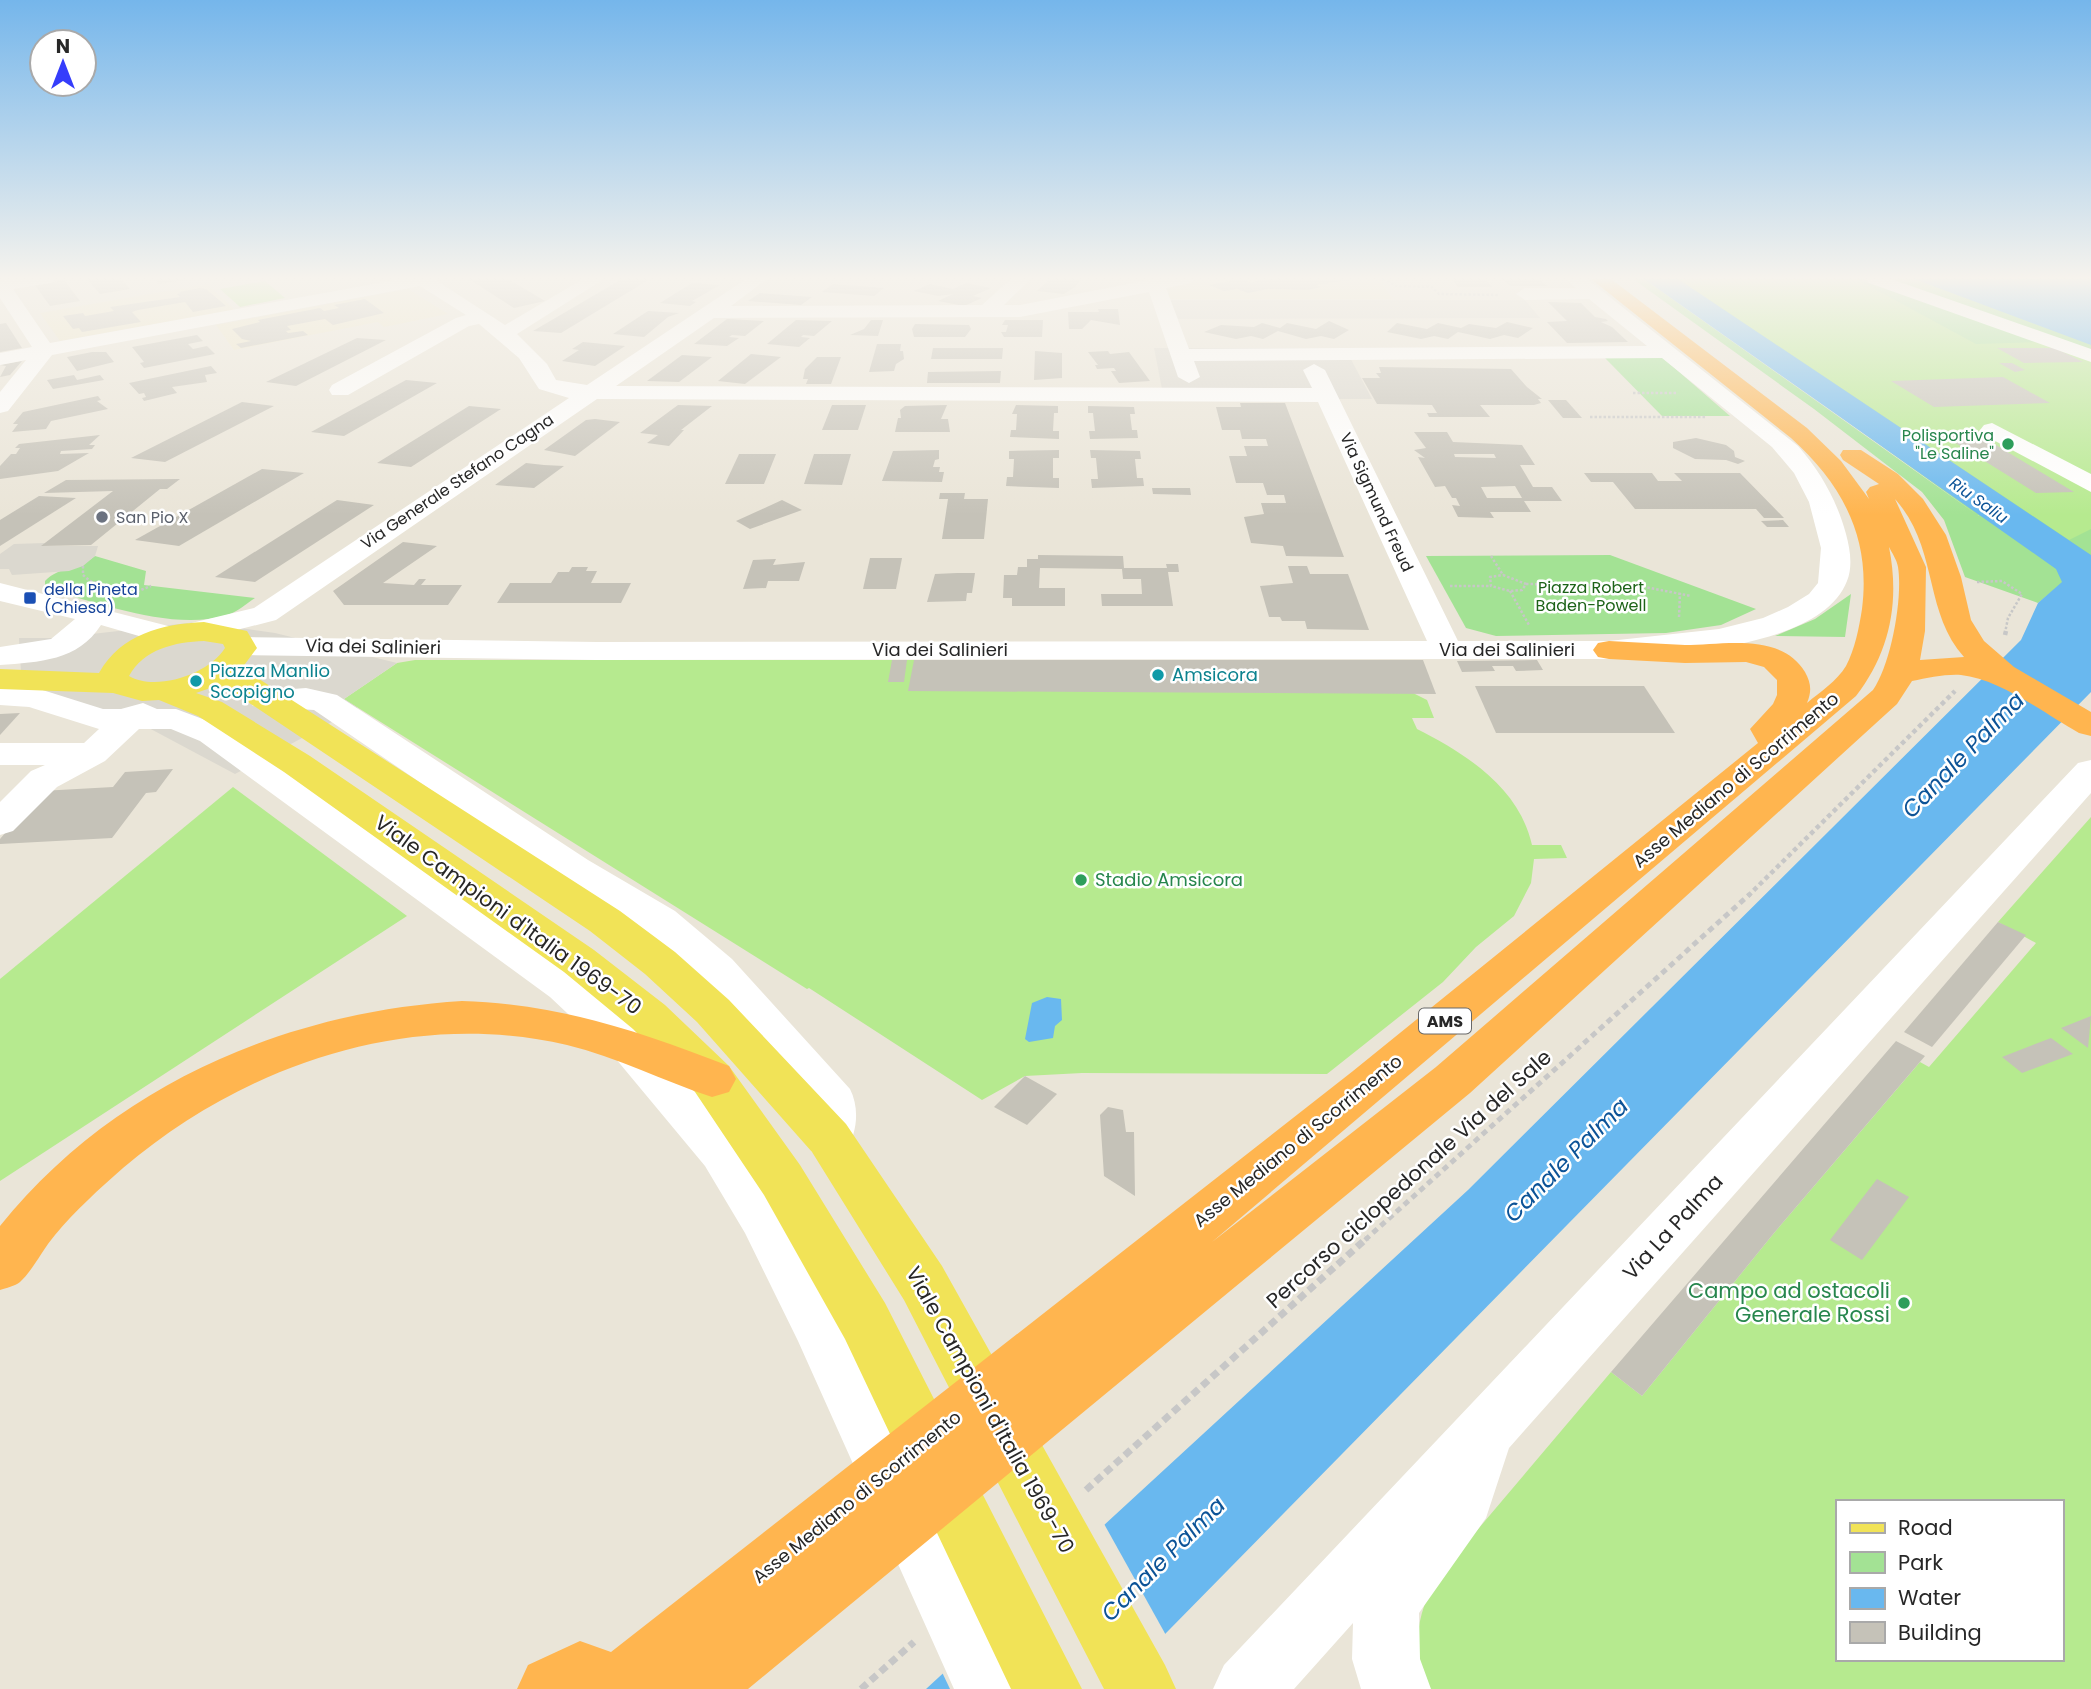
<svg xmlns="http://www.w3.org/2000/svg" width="2091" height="1689" viewBox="0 0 2091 1689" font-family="Poppins,sans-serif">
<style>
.education{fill:#ede6c7}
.green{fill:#a3e294}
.pitch{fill:#b6ea8f;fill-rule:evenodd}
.plaza{fill:#dbd8cf}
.water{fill:#69b8ef}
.pier{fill:#eae5d8}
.building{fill:#c5c2b8;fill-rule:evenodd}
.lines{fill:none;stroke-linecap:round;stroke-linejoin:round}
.path-far3{stroke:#c7c7c7;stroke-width:2.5;stroke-dasharray:2.5 2;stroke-linecap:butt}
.path-far2{stroke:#c7c7c7;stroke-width:4.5;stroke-dasharray:4.5 3.5;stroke-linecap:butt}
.path-far1{stroke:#c7c7c7;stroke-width:5;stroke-dasharray:6 4.5;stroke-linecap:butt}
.path{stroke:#c7c7c7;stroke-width:7;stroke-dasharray:8 5;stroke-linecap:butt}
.minor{fill:#fff;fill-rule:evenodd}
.major{fill:#f1e357;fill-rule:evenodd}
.highway{fill:#ffb54f;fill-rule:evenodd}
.leisure-dot{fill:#2e9e5b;stroke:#fff;stroke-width:2.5}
.worship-dot{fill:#6b7280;stroke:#fff;stroke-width:2.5}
.transit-dot{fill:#1a4fb4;stroke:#fff;stroke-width:2.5}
.culture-dot{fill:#0f9aa8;stroke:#fff;stroke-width:2.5}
.labels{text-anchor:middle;stroke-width:5;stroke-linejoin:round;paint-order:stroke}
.far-leisure-label{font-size:16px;fill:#27864d;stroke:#fff;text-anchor:end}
.far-street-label{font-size:16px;fill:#272727;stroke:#fff}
.far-water-label{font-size:16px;font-style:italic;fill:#0c5397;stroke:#fff}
.far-worship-label{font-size:16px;fill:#5b616d;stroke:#fff;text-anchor:start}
.far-park-label{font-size:16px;fill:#1d6318;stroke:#fff}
.far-transit-label{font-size:16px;fill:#164399;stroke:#fff;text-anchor:start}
.shield{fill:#fff;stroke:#686868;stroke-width:2}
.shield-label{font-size:16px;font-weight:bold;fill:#272727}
.street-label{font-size:18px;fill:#272727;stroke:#fff}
.culture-label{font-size:18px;fill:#0d838f;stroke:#fff;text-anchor:start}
.leisure-label{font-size:18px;fill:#27864d;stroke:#fff;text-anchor:start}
.near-street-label{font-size:21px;fill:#272727;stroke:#fff}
.near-leisure-label{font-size:21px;fill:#27864d;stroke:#fff;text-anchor:end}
.near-water-label{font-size:23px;font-style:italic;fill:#0c5397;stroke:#fff}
</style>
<rect width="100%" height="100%" fill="#eae5d8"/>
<g class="education">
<path d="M1206,279H1379L1393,299H1169V286Z"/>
<path d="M207,284L235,310L60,341L40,313Z"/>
<path d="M408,289L448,314L384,327L378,322L234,350L216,325Z"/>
</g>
<g class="green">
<path d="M1633,279H1644L1979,516L1649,279H2091V599L2060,585L2038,603L1965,577L1944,520L1922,492L1814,409Z"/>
<path d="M1605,358H1663L1730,416H1662Z"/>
<path d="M1610,555L1756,609L1721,625L1666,633L1496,636L1466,628L1426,556Z"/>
<path d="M95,556L146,571L144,585L255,598C246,604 237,612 227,615C173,632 99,602 45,589V581C59,566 77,571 95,556Z"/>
<path d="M1851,594L1845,637L1775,636L1815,619Z"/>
</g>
<g class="pitch">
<path d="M1678,279H1856L1976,344L2042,342L2091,359V529L2069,540Z"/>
<path d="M265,281L285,298L240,307L220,289Z"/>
<path d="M415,660H1398L1413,693L1427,700L1434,718H1412L1417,729C1466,754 1519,787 1532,845H1561L1567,858L1534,859L1531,883L1514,916L1476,947L1443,982L1327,1074L1082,1073L1025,1076L982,1100L809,988L807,989L344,699L397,663Z"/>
<path d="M233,787L407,916L0,1181V979Z"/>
<path d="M2091,817V1689H1423C1413,1647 1416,1618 1435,1580L1611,1372L1642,1396L1774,1233L1920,1062L1929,1067L2036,943L1998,922ZM1837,1502H2061V1659H1837Z"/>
</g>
<g class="plaza">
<path d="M1170,300H1525L1540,318L1178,319Z"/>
<path d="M1154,348H1345L1372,399H1164Z"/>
<path d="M45,543L42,546H98L95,556L83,566L69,571L12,575L9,569H0V554L14,544Z"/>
<path d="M197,622L275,633L397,663L344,699L358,708L235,774L147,727L23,706L19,638H57Z"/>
</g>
<g class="water">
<path d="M1644,279H1678L2091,555V692L1111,1689H926L1468,1190L2021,640L2038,603L2062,582L2056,569Z"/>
<path d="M1914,279H2091V345L1917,280Z"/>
<path d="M1047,997L1061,999L1062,1020L1055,1026L1053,1038L1029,1042L1025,1039L1032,1003Z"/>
</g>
<path class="pier" d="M1103,1522L1167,1637L1116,1689H950L941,1670Z"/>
<g class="building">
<path d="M87,279H121L130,289L100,294Z"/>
<path d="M154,279H185V280L159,284Z"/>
<path d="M469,279H508L545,301L514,308Z"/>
<path d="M622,279H650L561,333L533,331Z"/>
<path d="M1050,279H1081L1075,287L1064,294L1037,291Z"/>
<path d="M1240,279L1251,282L1269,279L1350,280L1316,285L1321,287L1308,290L1267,289L1248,293L1237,289L1224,291L1209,285Z"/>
<path d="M1452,279H1485L1492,287H1458Z"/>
<path d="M1502,279H1539L1547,286H1510Z"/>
<path d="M64,280L80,301L50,306L35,285Z"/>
<path d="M692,283L720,285L692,301L696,302L690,306L660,303Z"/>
<path d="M966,283L991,288L973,296L982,298L964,306L938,301L953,294L938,296L914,291L930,284L953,289Z"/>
<path d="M833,284L884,288L874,296L822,292Z"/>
<path d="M200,288L206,289L226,306L193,312L185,302L138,310L132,312L141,322L82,332L79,328L73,329L63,316L83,313L85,316L114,311L110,307L180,297L177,294L181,293L179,292Z"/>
<path d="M760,293L812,297L801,305L748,301Z"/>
<path d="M365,299L384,313L333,325L325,319L287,326L291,330L286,331L288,333L303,331L308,335L241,348L236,344L251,341L242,339L232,329L260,322L258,320L320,308L324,311L339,308L334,305Z"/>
<path d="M1548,302L1581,303L1595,317L1606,319L1608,321L1601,322L1612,327L1628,342L1567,343L1547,322L1567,321Z"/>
<path d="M1098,309H1118L1120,325L1091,320L1082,329H1069L1068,312H1099Z"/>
<path d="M648,311L679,313L668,317L644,337L613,334Z"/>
<path d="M727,319L764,321L745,336L732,335L729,337L739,338L727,346L694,344Z"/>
<path d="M796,320L832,321L814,336L803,335L801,337L810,338L799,347L767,344Z"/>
<path d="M871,320H883L878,336L850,335L864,329Z"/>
<path d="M1005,320H1043L1042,337H1004L1001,332H1006L1008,325H1002Z"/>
<path d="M1329,321L1349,330L1334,339L1321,336L1306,339L1278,331L1263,339L1251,336L1236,339L1204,332L1221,325L1254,327L1262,323L1280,328L1287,323L1316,329Z"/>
<path d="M1507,322L1533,328L1518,338L1504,335L1490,339L1458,332L1448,339L1434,336L1421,339L1387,332L1397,323L1427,329L1438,323L1461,328L1469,324L1496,328Z"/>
<path d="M6,323L22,348L0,352V324Z"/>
<path d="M915,324L969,325L971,329L965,337H914L912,329Z"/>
<path d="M197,335L203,341L188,344L193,349L207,346L215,354L144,368L140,363L144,362L132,347Z"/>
<path d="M357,338L386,340L296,386L266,382Z"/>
<path d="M583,342L625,346L595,366L562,361L579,350L572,349Z"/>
<path d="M877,344H901L900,351H903L904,359L896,364L894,371L869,372Z"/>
<path d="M933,348H1003L1002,359H931Z"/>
<path d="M1997,348H2055L2083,362L2024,363Z"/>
<path d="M1035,351L1062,353V378L1034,380Z"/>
<path d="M1108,351L1110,354L1129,352L1150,381L1119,383L1111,371H1116L1114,368L1097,369L1095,365H1098L1088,352Z"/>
<path d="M92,352H106L114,362L77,371L67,357Z"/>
<path d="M751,354L781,357L745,384L718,381Z"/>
<path d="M682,355L712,357L679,382L647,381Z"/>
<path d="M817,357H841L831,384H806L808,379H803L805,369Z"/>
<path d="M22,361L10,375L0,377L6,366L0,365Z"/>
<path d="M1999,363H2012L2025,370L2015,372Z"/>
<path d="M211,366L217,373L205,375L207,382L172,387L177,393L144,401L142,398L146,397L144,393L139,394L129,383Z"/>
<path d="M1379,367L1511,369L1527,387L1542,399H1538L1541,403L1534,405H1480L1490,417H1429L1427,413H1437L1432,405L1377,404L1362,378H1380L1376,373H1381Z"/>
<path d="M1001,371L1000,383H927L928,372Z"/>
<path d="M74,375L77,380L100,375L104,380L53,389L47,380Z"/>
<path d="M2003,377L2050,403L1934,407L1891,381Z"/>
<path d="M406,380L437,383L344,436L311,432Z"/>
<path d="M98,396L101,400L97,401L108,409L51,421L46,429L12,432L18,424H13L23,412Z"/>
<path d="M1548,400H1566L1582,418H1563Z"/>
<path d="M242,402L274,406L165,462L131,458Z"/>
<path d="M1240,403H1285L1344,557L1286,556L1283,546L1251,543L1244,517L1264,514L1261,503H1286L1284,495H1267L1263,483H1236L1229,456H1247L1244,446H1268L1266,439H1242L1240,430H1222L1216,407H1241Z"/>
<path d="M678,405L712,406L681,430H684L669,446L647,443L658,435L640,433Z"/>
<path d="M832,405H866L858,430H822Z"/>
<path d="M947,405L941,419H948L950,432H895L898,418H901L900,410L905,406Z"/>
<path d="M1016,405L1058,406V413H1054L1053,431H1059V439L1010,437L1011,430H1016L1017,414H1012Z"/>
<path d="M469,406L501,409L411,467L377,463Z"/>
<path d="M1088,406L1134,407L1135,414H1130L1132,430H1137L1138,438L1090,439L1089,431H1095L1093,413H1088Z"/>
<path d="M595,419L620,422L575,456L544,450L586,420Z"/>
<path d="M1414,432H1447L1453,442L1522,445L1535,465H1520L1533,487H1552L1562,501H1524L1531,512H1490L1494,518L1458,517L1452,505L1460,506L1456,498H1452L1445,486L1435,487L1418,457L1425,458L1414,450L1426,448ZM1454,454H1494L1496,458L1455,457ZM1515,486L1522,498H1487L1481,487Z"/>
<path d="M100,435L89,445H95L92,449L61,451L60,454L89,453L58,471L0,479V466L11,454H16L20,448H15L19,444Z"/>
<path d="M1981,436L2074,492L2036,493L1946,437Z"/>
<path d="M1696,438L1726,445L1734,451L1735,457L1745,461L1738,464L1726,460L1695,459L1673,448V442Z"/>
<path d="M939,450V459L935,460L933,467H940L939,472H944L942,482L882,481L893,451Z"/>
<path d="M1059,450V458H1053V478H1059V488L1006,486L1007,477H1013L1014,459H1009V451Z"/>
<path d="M1090,450L1140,451L1141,459H1135L1137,478H1143L1144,486L1092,488L1091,479H1098L1096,458H1091Z"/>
<path d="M739,454H776L764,484H725Z"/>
<path d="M814,454H851L842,485L804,484Z"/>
<path d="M526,463L544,465L564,466L534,488L495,485Z"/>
<path d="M262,469L304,473L179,546L135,540Z"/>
<path d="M1584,473H1652L1658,481H1682L1674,473H1740L1784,518H1764L1756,509H1635L1613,482H1591Z"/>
<path d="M180,479L167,489H160L91,545L41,546L113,491L44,493L66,480Z"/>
<path d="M1152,488H1190L1191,495L1153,494Z"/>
<path d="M940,493H965L964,499H988L984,539H942L948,499H939Z"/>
<path d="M39,496L76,498L0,546V520Z"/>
<path d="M337,500L374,505L255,582L215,577Z"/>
<path d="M782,500L802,510L750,529L736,521Z"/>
<path d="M1783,520L1789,527H1767L1761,521Z"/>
<path d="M403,542L437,546L383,583L414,585L419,579H426L421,585H462L448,605H344L333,591Z"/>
<path d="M1038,555L1123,556L1124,568H1167L1166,564H1178L1179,572H1168L1173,606H1102L1101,594H1142L1141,579H1123L1122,569L1040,568L1039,588H1065V606H1012V598H1003L1004,575H1017L1018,567H1027V559H1038Z"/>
<path d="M870,558H902L896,589H863Z"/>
<path d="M776,559L773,565L805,562L799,581H768L766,588L743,589L753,560Z"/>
<path d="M1288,566H1307L1310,574H1348L1369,630L1307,629L1305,621H1282L1280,617H1269L1260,586L1293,583Z"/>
<path d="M572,567H588L586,571H597L591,583H631L621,603H497L510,583H551L558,572H569Z"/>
<path d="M957,573H975L972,593H967L966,601L927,602L935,574Z"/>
<path d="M892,660H907L904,682H888Z"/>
<path d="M914,660H1423L1436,694L908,691Z"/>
<path d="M1537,660L1543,670L1516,671L1513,666H1492L1495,671L1462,672L1457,661Z"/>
<path d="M1475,686H1644L1675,733H1496Z"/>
<path d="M20,713L0,735V714Z"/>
<path d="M173,769L156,792L146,793L112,838L0,844V839L41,791L113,787L125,772Z"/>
<path d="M1998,922L2026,935L1932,1047L1904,1032Z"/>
<path d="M2091,1016L2088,1048L2061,1028Z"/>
<path d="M2051,1038L2073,1054L2022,1073L2002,1057Z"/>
<path d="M1896,1041L1925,1056L1774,1233L1642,1396L1611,1372Z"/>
<path d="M1025,1076L1057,1094L1027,1125L994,1107Z"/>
<path d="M1108,1107L1123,1110L1126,1132H1134L1135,1196L1104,1176L1100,1115Z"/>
<path d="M1877,1179L1909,1197L1862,1260L1830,1240Z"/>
</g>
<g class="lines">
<g class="path-far3">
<path d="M1383,279L1397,286L1432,287L1439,294L1500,295"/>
<path d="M1633,393H1678"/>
<path d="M1590,417H1707"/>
<path d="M1491,556L1503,575"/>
<path d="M83,566V575L90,581L133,593"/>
<path d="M1503,575L1526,584L1522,590L1510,591L1491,586L1490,577Z"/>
<path d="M1977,582L2002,581L2022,594L2008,618L2005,633"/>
<path d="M1526,584L1640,586L1691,596"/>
<path d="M1450,586H1490"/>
<path d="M1510,591L1529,625"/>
<path d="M133,593L151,586"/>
<path d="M1679,617L1680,593"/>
</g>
<g class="path-far2">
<path d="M2005,635L2006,631"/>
<path d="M1748,896L1955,691"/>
</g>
<path class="path-far1" d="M1365,1240L1750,894"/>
<g class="path">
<path d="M1086,1490L1367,1238"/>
<path d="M861,1689L914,1642"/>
</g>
<g class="minor">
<path d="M12,279H54L51,283L13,289L50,343L401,279H434L505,325L583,279H604L517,334L547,364L556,380L587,385L746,279H767L731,306L982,305L1011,279H1030L1004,305H1020L1154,279H1194L1191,283L1166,288L1189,349L1647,346L1589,299L1525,300L1516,294L1525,288H1576L1567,279H1587L1798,446C1821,472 1837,501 1846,534C1850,549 1853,566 1847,581C1821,649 1670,654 1609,659L597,660L241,655L230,653L225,646L230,639L241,637L597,642L1427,641L1318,402L597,399L276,620L194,641L184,639L170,645L101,625C78,661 39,662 0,665V647L51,639L75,619L0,601V583L180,629L183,625L254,608L569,398L539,389L519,358L479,324L469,326L348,395H332L329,390L332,385L456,318L466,315L420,286L52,355L8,411L0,413V392L26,360L0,365V353L32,347L0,298V281ZM1149,292L1178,377L1189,383L1200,377L1194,361L1662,358L1772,447L1794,473L1809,502L1821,548L1818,583L1809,594L1788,607L1763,618L1719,629L1609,641H1458L1325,370L1314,364L1303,370L1312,388L616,386L714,318L1020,317Z"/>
<path d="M1866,279H1891L2091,349V362L1869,283Z"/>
<path d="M1992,423L2091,474V492L1984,435L1980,430L1984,425Z"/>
<path d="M0,685L33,687L103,709H121L143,703L157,709H176L224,727L580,975L648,1035L741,1138L781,1201L839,1307L1024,1689H954L798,1341L745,1233L705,1166L616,1059L550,997L200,741L171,729H139L105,761L57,787L13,831L0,835V802L31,771L45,765H0V743H84L99,729L29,707L0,705Z"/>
<path d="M306,688L337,695L588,860L675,911L732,959L850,1089C860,1109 857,1132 846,1152L829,1158L812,1152L804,1138L809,1106L702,981L645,931L560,878L314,710L253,706L248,699L253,692Z"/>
<path d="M2091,760V793L1509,1448L1486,1518L1419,1613L1420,1659L1431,1689H1361L1352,1659L1353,1623L1294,1689H1213L1224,1665L2078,763Z"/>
</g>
<path class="major" d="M204,622L247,631L257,648L239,672L253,675L620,911L675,952L729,1000L846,1124L942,1266L1165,1665L1176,1689H1104L904,1300L812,1152L697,1022L645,974L590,931L230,690L216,686L196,693L222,702L310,756L594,950L665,1005L729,1066L800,1165L885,1303L1082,1689H1011L845,1339L764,1195L695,1092L633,1029L564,972L284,772L198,716L159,700L142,701L113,693L0,689V669L99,673C121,634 162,624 204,622ZM204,641L223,644L225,648C209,674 156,692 129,676C144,649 175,642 204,641Z"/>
<g class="highway">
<path d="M1591,279H1611L1807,428L1841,461L1869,499L1866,492L1870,487L1879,484L1843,460L1840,455L1843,450H1861L1898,474L1923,499L1946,535L1961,577L1971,620L1984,641L2014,667L2091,712V736L2079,733C2045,714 2000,679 1961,675C1945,674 1928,678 1912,681L1897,704L1470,1093L748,1689H517L528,1665L580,1641L611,1652L1353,1071L1758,743L1750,729L1773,704L1777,695V680L1764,667L1746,662L1685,663L1609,659L1598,657L1593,650L1598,643L1609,641C1634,642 1659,644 1685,645C1723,645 1781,632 1805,672C1811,683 1812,691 1807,703C1820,692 1837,681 1846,666C1855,649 1859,628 1862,609C1871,538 1843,485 1791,438ZM1895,499C1939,548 1923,611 1964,657L1920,660L1925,631L1926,567ZM1889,547C1892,553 1897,560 1898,567C1903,598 1891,664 1873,690L1436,1067L1212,1242L1856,696C1890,652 1900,602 1889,547Z"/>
<path d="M462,1001C560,1004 638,1031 729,1066L736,1079L729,1092L712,1097C663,1081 617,1057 567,1045C409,1008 244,1065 123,1168C99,1189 75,1211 55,1235C43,1249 33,1270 20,1282C15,1286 6,1288 0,1290V1226C113,1085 285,1012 462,1001Z"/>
</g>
</g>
<linearGradient id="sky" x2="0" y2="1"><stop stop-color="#75b6eb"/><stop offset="0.54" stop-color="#f6f3ed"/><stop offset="1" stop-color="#f6f3ed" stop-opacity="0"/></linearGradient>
<rect width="2091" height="515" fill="url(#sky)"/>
<g class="leisure-dot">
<circle cx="2008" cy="444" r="7"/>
<circle cx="1081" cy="880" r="7"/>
<circle cx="1904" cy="1303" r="7"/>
</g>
<circle class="worship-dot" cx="102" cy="517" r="7"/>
<rect class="transit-dot" x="23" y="591" width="14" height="14" rx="3.5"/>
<g class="culture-dot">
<circle cx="1158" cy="675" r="7"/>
<circle cx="196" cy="681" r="7"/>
</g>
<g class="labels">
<g class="far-leisure-label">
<text x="1994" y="441">Polisportiva<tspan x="1994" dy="18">"Le Saline"</tspan></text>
</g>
<g class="far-street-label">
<text transform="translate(457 481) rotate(-34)" y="6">Via Generale Stefano Cagna</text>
<text transform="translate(1377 502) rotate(65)" y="6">Via Sigmund Freud</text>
</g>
<g class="far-water-label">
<text transform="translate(1979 500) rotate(35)" y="6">Riu Saliu</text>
</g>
<g class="far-worship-label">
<text x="116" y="523">San Pio X</text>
</g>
<g class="far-park-label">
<text x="1591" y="593">Piazza Robert<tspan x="1591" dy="18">Baden-Powell</tspan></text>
</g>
<g class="far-transit-label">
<text x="44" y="595">della Pineta<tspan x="44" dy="18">(Chiesa)</tspan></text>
</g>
<rect class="shield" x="1419" y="1008.5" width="52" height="25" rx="5"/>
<g class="shield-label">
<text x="1445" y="1027">AMS</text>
</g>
<g class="street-label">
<text transform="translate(373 647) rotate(1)" y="6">Via dei Salinieri</text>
<text x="940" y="656">Via dei Salinieri</text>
<text x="1507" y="656">Via dei Salinieri</text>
<text transform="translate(1736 780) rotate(-40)" y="6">Asse Mediano di Scorrimento</text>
<text transform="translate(1298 1141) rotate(-39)" y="6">Asse Mediano di Scorrimento</text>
<text transform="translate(857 1497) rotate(-39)" y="6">Asse Mediano di Scorrimento</text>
</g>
<g class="culture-label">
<text x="210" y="677">Piazza Manlio<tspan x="210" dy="21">Scopigno</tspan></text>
<text x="1172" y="681">Amsicora</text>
</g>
<g class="leisure-label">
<text x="1095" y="886">Stadio Amsicora</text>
</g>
<g class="near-street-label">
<text transform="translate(508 915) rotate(36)" y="7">Viale Campioni d'Italia 1969-70</text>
<text transform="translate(1409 1179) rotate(-42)" y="7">Percorso ciclopedonale Via del Sale</text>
<text transform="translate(1673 1227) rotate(-47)" y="7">Via La Palma</text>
<text transform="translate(990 1410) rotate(61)" y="7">Viale Campioni d'Italia 1969-70</text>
</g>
<g class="near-leisure-label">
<text x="1890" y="1298">Campo ad ostacoli<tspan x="1890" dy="24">Generale Rossi</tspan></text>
</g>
<g class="near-water-label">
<text transform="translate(1963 755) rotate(-46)" y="8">Canale Palma</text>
<text transform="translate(1566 1160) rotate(-45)" y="8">Canale Palma</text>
<text transform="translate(1163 1559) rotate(-45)" y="8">Canale Palma</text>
</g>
</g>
<rect x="1836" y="1500" width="228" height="161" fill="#ffffff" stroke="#a9a9a9" stroke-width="2"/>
<rect x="1850" y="1523" width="35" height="10" fill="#f1e357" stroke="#a9a9a9" stroke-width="2"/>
<text x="1898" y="1535" font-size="21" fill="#272727">Road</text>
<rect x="1850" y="1552" width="35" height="21" fill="#a3e294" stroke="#a9a9a9" stroke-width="2"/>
<text x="1898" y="1570" font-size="21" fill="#272727">Park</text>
<rect x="1850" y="1588" width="35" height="21" fill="#69b8ef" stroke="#a9a9a9" stroke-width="2"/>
<text x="1898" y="1605" font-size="21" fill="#272727">Water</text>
<rect x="1850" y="1622" width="35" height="21" fill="#c5c2b8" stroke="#a9a9a9" stroke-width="2"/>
<text x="1898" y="1640" font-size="21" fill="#272727">Building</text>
<g transform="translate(63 63)"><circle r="33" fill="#ffffff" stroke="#a9a9a9" stroke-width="2"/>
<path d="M0-5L12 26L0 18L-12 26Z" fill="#353dfb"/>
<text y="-10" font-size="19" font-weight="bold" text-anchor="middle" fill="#272727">N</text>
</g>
</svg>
